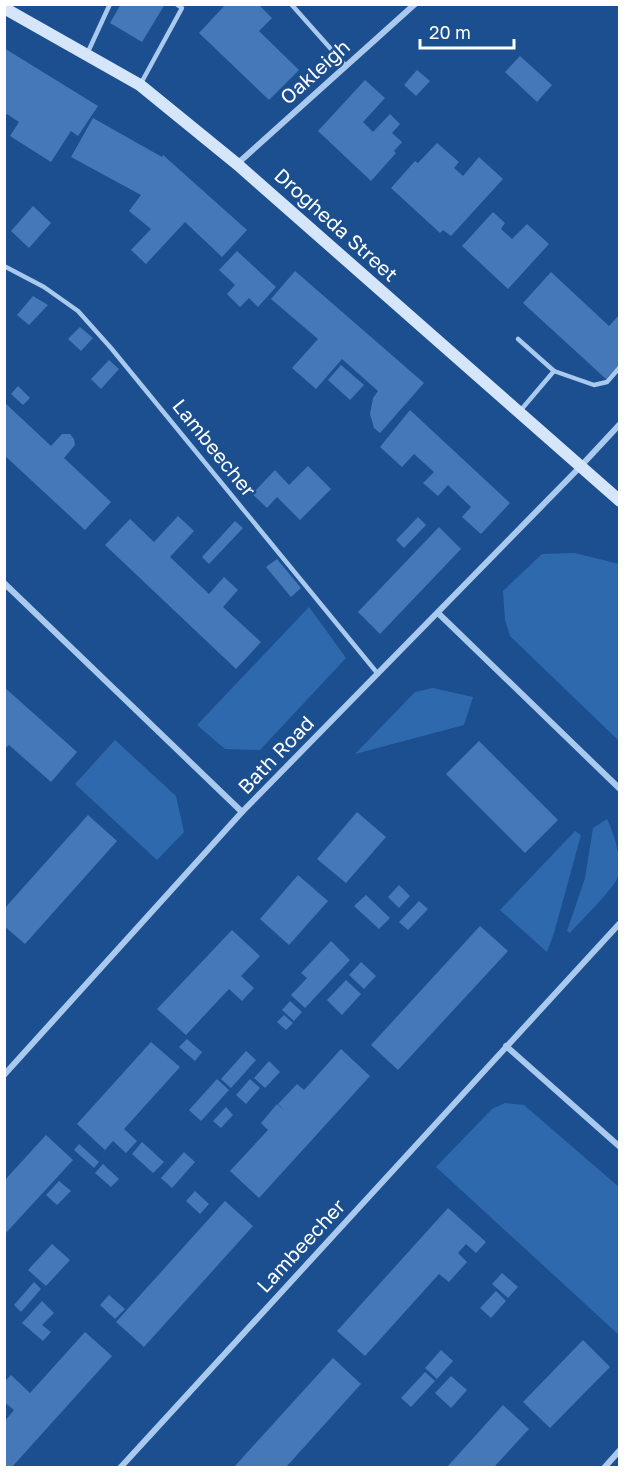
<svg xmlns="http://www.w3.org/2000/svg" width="624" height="1472" viewBox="0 0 624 1472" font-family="'Golos Text',sans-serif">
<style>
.green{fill:#2e69ad}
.building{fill:#4478b7}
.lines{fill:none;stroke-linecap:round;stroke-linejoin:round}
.service{stroke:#a9c9ee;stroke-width:4.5}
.minor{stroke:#a9c9ee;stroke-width:6}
.secondary{stroke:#d6e6fa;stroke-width:12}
.labels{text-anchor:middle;stroke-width:5;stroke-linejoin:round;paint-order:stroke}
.street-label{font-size:20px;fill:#fff;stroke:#1b4f8f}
</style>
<rect width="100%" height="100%" fill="#1b4f8f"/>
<g class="green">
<path d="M575,553L619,564V741L510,636L505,620L503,591L542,554Z"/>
<path d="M309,607L346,658L260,750L225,749L197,725Z"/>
<path d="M433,688L473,697L464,725L355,754L415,692Z"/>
<path d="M115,740L176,796L184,832L157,860L75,784Z"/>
<path d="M607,819C614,833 624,864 617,879C607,896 584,917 570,933L567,931L585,878L593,828Z"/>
<path d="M575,831L581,835L554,933L547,952L500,910Z"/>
<path d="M505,1103L524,1105L619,1187V1335L436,1167L492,1109Z"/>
</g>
<g class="building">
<path d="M121,4H165L142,42L110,23Z"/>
<path d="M226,4H258L272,18L259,31L299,70L269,100L199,33Z"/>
<path d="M4,48L98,106L78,136L71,131L51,162L10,136L19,122L7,114L4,118Z"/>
<path d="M520,56L552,85L537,102L505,72Z"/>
<path d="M417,70L430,81L416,96L404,85Z"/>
<path d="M365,80L385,98L363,122L373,132L390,114L400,124L392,133L402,142L394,151L396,153L371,181L318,131Z"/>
<path d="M93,118L162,157L163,155L247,230L222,257L185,222L146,264L131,250L151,229L129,211L141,195L71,157Z"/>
<path d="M437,143L459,162L454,168L463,176L479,157L503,179L451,236L443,230L440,233L391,188L415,161L418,163Z"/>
<path d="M33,206L51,223L29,248L11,231Z"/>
<path d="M493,212L505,223L501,229L512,239L527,224L549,244L508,289L462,246Z"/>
<path d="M237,251L276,287L258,307L249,298L240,307L227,294L235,285L219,270Z"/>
<path d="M295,271L424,383L380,433L374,428L370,414L373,398L378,391L342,359L316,389L292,368L318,339L271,299Z"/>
<path d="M551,272L609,326L620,314V364L606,379L523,303Z"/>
<path d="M33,296L48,305L29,325L17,315Z"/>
<path d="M80,327L93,338L81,351L68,339Z"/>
<path d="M109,360L119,369L101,389L91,379Z"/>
<path d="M341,365L364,385L350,400L328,380Z"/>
<path d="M18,386L30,398L23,405L11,394Z"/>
<path d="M4,402L51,446L62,434H70L74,439L75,445L64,458L111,502L85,530L4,455Z"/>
<path d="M410,410L510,503L481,534L462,517L471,507L448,485L438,496L423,483L434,472L414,454L402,467L380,447Z"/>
<path d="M308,466L331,489L300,520L277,497L267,508L252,494L275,470L289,485Z"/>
<path d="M178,516L194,531L170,557L209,594L224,577L238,590L223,607L261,642L236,669L105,545L130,519L154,542Z"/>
<path d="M418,517L426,525L404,548L396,540Z"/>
<path d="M235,521L243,528L209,564L202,557Z"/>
<path d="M439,527L461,549L380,634L358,612Z"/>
<path d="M277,559L301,588L291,597L266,567Z"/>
<path d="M4,687L77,752L51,782L9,745L4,749Z"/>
<path d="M479,741L558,820L525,853L446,774Z"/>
<path d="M357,812L386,837L346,883L317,859Z"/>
<path d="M88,815L117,841L25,944L4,926V909Z"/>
<path d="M298,875L328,901L289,945L260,919Z"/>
<path d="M399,885L410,896L399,908L388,897Z"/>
<path d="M366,895L390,918L379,929L354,906Z"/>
<path d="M419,901L428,909L408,930L399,922Z"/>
<path d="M480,926L508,951L398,1070L371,1045Z"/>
<path d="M232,930L260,956L241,976L254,988L242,1001L229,989L186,1035L157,1009Z"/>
<path d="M331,941L350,960L305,1008L291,995L307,978L301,973Z"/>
<path d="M361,962L376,976L364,989L349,975Z"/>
<path d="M346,980L361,994L342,1015L327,1000Z"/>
<path d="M290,1001L302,1012L294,1021L282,1010Z"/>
<path d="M284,1015L293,1023L286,1030L277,1022Z"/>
<path d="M187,1039L202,1052L195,1061L179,1047Z"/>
<path d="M151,1042L180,1067L124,1129L137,1141L126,1153L113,1141L105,1150L77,1124Z"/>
<path d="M341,1049L370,1076L259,1198L230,1171L268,1130L261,1123L277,1104L285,1111L278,1104L297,1084L304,1090Z"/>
<path d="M246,1051L256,1060L231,1088L221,1079Z"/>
<path d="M269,1061L280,1072L265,1088L254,1078Z"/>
<path d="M217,1079L229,1090L201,1121L189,1110Z"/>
<path d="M250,1079L260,1088L246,1104L236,1095Z"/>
<path d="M226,1107L233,1115L221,1128L213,1121Z"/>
<path d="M46,1135L73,1160L4,1235V1181Z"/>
<path d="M142,1142L164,1162L153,1173L132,1154Z"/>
<path d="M79,1144L99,1162L94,1168L74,1150Z"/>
<path d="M184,1152L195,1162L172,1188L161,1178Z"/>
<path d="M103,1164L119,1179L111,1187L95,1173Z"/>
<path d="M59,1181L71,1191L57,1205L46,1195Z"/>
<path d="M195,1191L209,1204L200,1214L186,1201Z"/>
<path d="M225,1201L253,1226L144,1347L116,1322Z"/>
<path d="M448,1208L486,1242L476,1253L466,1244L458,1253L467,1262L449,1282L439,1274L365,1356L337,1331Z"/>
<path d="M52,1244L70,1260L46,1286L28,1270Z"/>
<path d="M502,1273L518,1287L508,1298L492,1284Z"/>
<path d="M34,1282L41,1289L21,1312L14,1305Z"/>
<path d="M496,1291L506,1301L491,1318L480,1308Z"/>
<path d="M109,1295L125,1309L115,1319L100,1305Z"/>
<path d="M42,1301L54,1313L42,1325L51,1332L43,1341L22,1323Z"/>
<path d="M85,1332L112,1356L12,1467H4V1422L14,1410L4,1402V1382L11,1375L30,1393Z"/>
<path d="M583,1340L610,1367L550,1428L523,1402Z"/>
<path d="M441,1350L453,1361L437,1379L425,1368Z"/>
<path d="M333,1358L361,1384L287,1466L285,1467H234Z"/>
<path d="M425,1372L435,1381L411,1407L401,1398Z"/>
<path d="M451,1376L467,1390L451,1408L435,1393Z"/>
<path d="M503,1405L529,1429L494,1467H447Z"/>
</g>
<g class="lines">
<g class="service">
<path d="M291,4L346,66"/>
<path d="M87,54L110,4"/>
<path d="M140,85L182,8L176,4"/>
<path d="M4,266L44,287L78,311L111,348L378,674"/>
<path d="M518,339L554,371L594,385L607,382L620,367"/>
<path d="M520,411L554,371"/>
</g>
<g class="minor">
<path d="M237,164L415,4"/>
<path d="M4,583L242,812"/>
<path d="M438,613L620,789"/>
<path d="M506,1046L620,1147"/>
<path d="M4,1075L242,812L580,467L620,424"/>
<path d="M120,1468L620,923"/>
<path d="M604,1468L620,1450"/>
</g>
<path class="secondary" d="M4,8L140,85L237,164L620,501"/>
</g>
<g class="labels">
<g class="street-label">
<text transform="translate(315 72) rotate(-42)" y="7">Oakleigh</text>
<text transform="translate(336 225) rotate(42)" y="7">Drogheda Street</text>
<text transform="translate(214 448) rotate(51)" y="7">Lambeecher</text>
<text transform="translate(276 755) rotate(-46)" y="7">Bath Road</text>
<text transform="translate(301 1246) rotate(-47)" y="7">Lambeecher</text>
</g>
</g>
<rect width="624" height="1472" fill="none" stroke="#ffffff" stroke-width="12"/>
<path d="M420 39v9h94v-9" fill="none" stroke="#ffffff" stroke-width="3"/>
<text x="429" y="39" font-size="18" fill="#ffffff" stroke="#1b4f8f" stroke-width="4.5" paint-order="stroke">20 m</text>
</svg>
